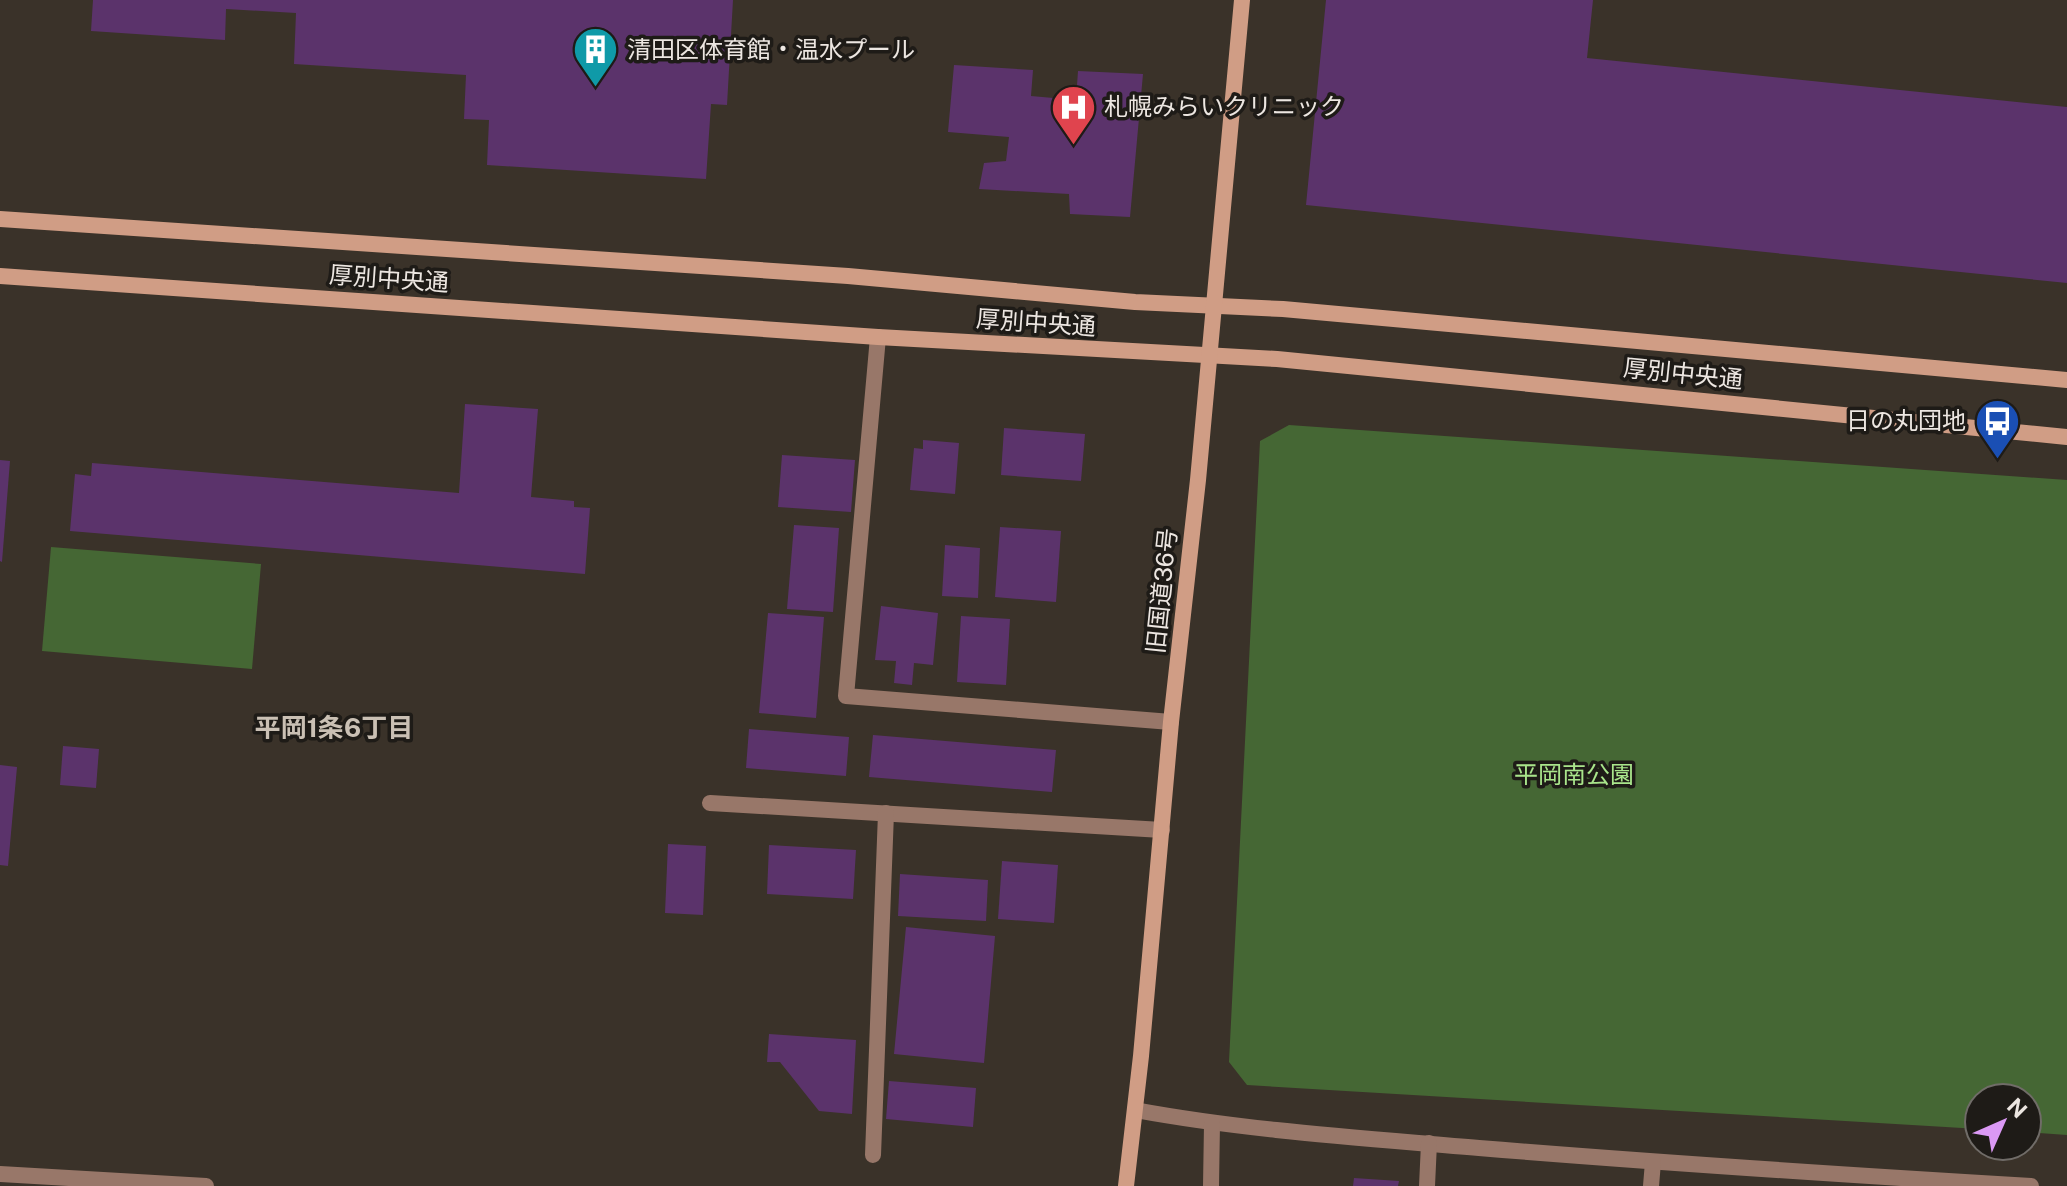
<svg xmlns="http://www.w3.org/2000/svg" width="2067" height="1186" viewBox="0 0 2067 1186" font-family="'Public Sans','Noto Sans JP',sans-serif">
<style>
.green{fill:#456734}
.building{fill:#5b336b}
.lines{fill:none;stroke-linecap:round;stroke-linejoin:round}
.lane{stroke:#987769;stroke-width:16}
.street{stroke:#987769;stroke-width:16}
.secondary{stroke:#d09d85;stroke-width:16}
.labels{text-anchor:middle;stroke-width:7;stroke-linejoin:round;paint-order:stroke}
.poi-label{font-size:24px;fill:#ece6e1;stroke:#1e1b17;text-anchor:start}
.street-label{font-size:24px;fill:#ece6e1;stroke:#1e1b17}
.park-label{font-size:24px;fill:#a9e58b;stroke:#1e1b17}
.neighbourhood-label{font-size:26px;font-weight:bold;fill:#cac0b4;stroke:#1e1b17}
</style>
<rect width="100%" height="100%" fill="#3a3229"/>
<g class="green">
<path d="M1289,425L2067,480V1135L2027,1132V1098H1979V1129L1247,1085L1229,1062L1260,441Z"/>
<path d="M51,547L261,564L252,669L42,651Z"/>
</g>
<g class="building">
<path d="M93,0H733L727,105L711,104L706,179L487,165L489,120L464,119L466,75L294,64L296,13L226,9L225,40L91,31Z"/>
<path d="M1326,0H1593L1587,58L2067,107V283L1306,205Z"/>
<path d="M954,65L1033,70L1031,96L1076,100L1078,71L1143,74L1130,217L1070,214L1069,194L979,189L984,163L1006,161L1009,137L948,132Z"/>
<path d="M465,404L538,409L531,497L574,501V507L590,508L585,574L70,531L75,474L91,476L92,463L459,493Z"/>
<path d="M1004,428L1085,434L1081,481L1001,475Z"/>
<path d="M923,440L959,443L955,494L910,490L914,448L923,449Z"/>
<path d="M782,455L855,460L851,512L778,507Z"/>
<path d="M0,460L10,461L2,562L0,561Z"/>
<path d="M794,525L839,528L833,612L787,609Z"/>
<path d="M1000,527L1061,531L1056,602L995,597Z"/>
<path d="M945,545L980,548L978,598L942,596Z"/>
<path d="M881,606L938,613L933,665L914,663L912,685L894,683L896,661L875,660Z"/>
<path d="M768,613L824,617L816,718L759,713Z"/>
<path d="M961,616L1010,619L1006,685L957,682Z"/>
<path d="M749,729L849,737L846,776L746,768Z"/>
<path d="M873,735L1056,750L1052,792L869,777Z"/>
<path d="M63,746L99,749L96,788L60,785Z"/>
<path d="M0,765L17,767L8,866L0,865Z"/>
<path d="M668,844L706,846L703,915L665,913Z"/>
<path d="M769,845L856,850L853,899L767,894Z"/>
<path d="M1002,861L1058,865L1054,923L998,919Z"/>
<path d="M900,874L988,880L986,921L898,916Z"/>
<path d="M906,927L995,936L984,1063L894,1054Z"/>
<path d="M769,1034L856,1040L852,1114L819,1111L780,1062H767Z"/>
<path d="M889,1081L976,1088L973,1127L886,1119Z"/>
<path d="M1354,1178L1399,1181L1398,1186H1353Z"/>
</g>
<g class="lines">
<g class="lane">
<path d="M878,337L846,696L1171,722"/>
<path d="M0,1174L206,1186"/>
</g>
<g class="street">
<path d="M710,803L1162,830"/>
<path d="M1135,1110C1249,1131 1364,1138 1479,1148C1663,1163 1847,1175 2031,1186"/>
<path d="M873,1155L886,813"/>
<path d="M1211,1186L1212,1124"/>
<path d="M1427,1186L1429,1143"/>
<path d="M1651,1186L1653,1162"/>
</g>
<g class="secondary">
<path d="M0,219L848,276L1135,302L1283,309L2067,380"/>
<path d="M0,276L878,337L1277,359L2067,437"/>
<path d="M1126,1186L1141,1056L1171,722L1198,480L1242,0"/>
</g>
</g>
<defs>
<symbol id="building-pin" viewBox="-11 -11 22 30"><path d="M0 17L-7.5 6A9.5 9.5 0 1 1 7.5 6Z" fill="#0f9aa8" stroke="#1e1b17"/><path d="M-4-6H4V6H1V3H-1V6H-4ZM-2.5-4.3h1.7v1.8h-1.7ZM.8-4.3h1.7v1.8H.8ZM-2.5-1h1.7V.8h-1.7ZM.8-1h1.7V.8H.8Z" fill="#fff"/></symbol>
<symbol id="hospital-pin" viewBox="-11 -11 22 30"><path d="M0 17L-7.5 6A9.5 9.5 0 1 1 7.5 6Z" fill="#e0444e" stroke="#1e1b17"/><path d="M-5-5h3v3.5h4V-5h3V5h-3V1.5h-4V5h-3Z" fill="#fff"/></symbol>
<symbol id="bus-pin" viewBox="-11 -11 22 30"><path d="M0 17L-7.5 6A9.5 9.5 0 1 1 7.5 6Z" fill="#1a4fb4" stroke="#1e1b17"/><path d="M-5-6H5V4H4V6H2V4H-2V6H-4V4H-5ZM-3.5-4V0h7V-4ZM-3.5 1.2v1.5H-2V1.2ZM2 1.2v1.5H3.5V1.2Z" fill="#fff"/></symbol>
</defs>
<g fill-rule="evenodd">
<use href="#building-pin" x="570" y="24" width="51" height="69"/>
<use href="#hospital-pin" x="1048" y="82" width="51" height="69"/>
<use href="#bus-pin" x="1972" y="396" width="51" height="69"/>
</g>
<g class="labels">
<g class="poi-label">
<text x="627" y="58">清田区体育館・温水プール</text>
<text x="1104" y="115">札幌みらいクリニック</text>
<text x="1966" y="429" text-anchor="end">日の丸団地</text>
</g>
<g class="street-label">
<text transform="translate(389 279) rotate(4)" y="8">厚別中央通</text>
<text transform="translate(1036 323) rotate(4)" y="8">厚別中央通</text>
<text transform="translate(1683 374) rotate(6)" y="8">厚別中央通</text>
<text transform="translate(1162 591) rotate(-84)" y="8">旧国道36号</text>
</g>
<g class="park-label">
<text x="1574" y="783">平岡南公園</text>
</g>
<g class="neighbourhood-label">
<text x="334" y="737">平岡1条6丁目</text>
</g>
</g>
<g transform="translate(2003 1122) rotate(45)"><circle r="38" fill="#1e1b17" stroke="#706c68" stroke-width="2"/>
<path d="M0-6L14 30L0 20L-14 30Z" fill="#db99f5"/>
<text y="-12" font-size="22" font-weight="bold" text-anchor="middle" fill="#ece6e1">N</text>
</g>
</svg>
